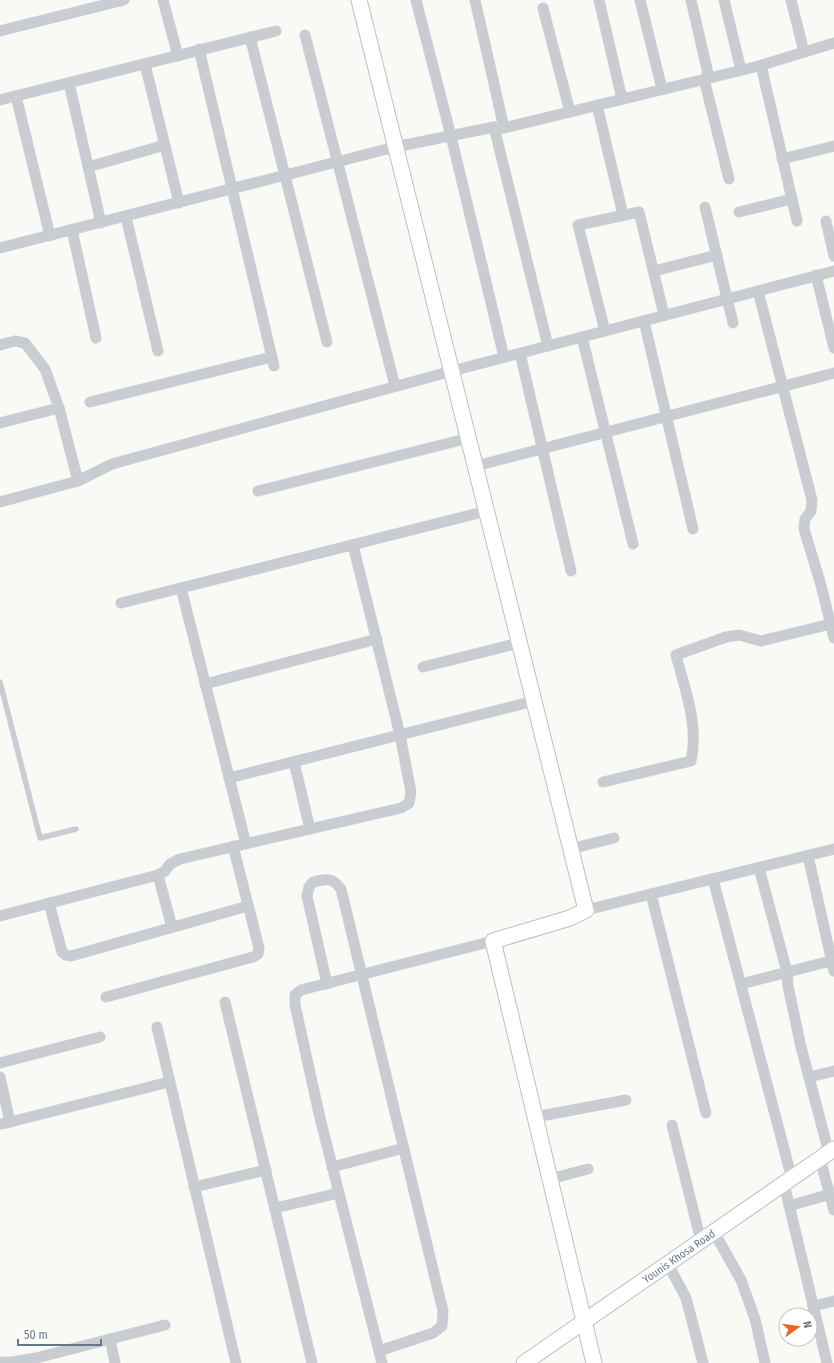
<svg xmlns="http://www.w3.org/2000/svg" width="834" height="1363" viewBox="0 0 834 1363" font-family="'Fira Sans Condensed',sans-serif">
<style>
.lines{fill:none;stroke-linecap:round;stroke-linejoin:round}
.secondary-casing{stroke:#bbbfc5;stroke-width:17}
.lane{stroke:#c9ccd0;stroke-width:5.5}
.street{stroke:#c9ccd0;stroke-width:11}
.secondary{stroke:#fff;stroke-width:15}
.labels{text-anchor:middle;stroke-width:4;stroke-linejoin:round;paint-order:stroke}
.street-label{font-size:11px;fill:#667689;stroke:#fff}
</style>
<rect width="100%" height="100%" fill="#f9f9f6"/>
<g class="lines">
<defs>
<g id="secondary">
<path d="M359,0L586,910L570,918L493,941L594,1363"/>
<path id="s1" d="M524,1363L834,1149"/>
</g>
</defs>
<use href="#secondary" class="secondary-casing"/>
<path class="lane" d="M0,682L40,838L76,829"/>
<g class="street">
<path d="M163,0L178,56"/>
<path d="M416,0L451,136L504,357"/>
<path d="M475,0L504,128"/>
<path d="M599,0L622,99"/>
<path d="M640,0L662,89"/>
<path d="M691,0L709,78"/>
<path d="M724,0L741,70"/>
<path d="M791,0L804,52"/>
<path d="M543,8L570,112"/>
<path d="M0,31L124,0"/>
<path d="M305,35L395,386"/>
<path d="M250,37L327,342"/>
<path d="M199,49L274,366"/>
<path d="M145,64L179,203"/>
<path d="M761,65L797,221"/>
<path d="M704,79L729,179"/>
<path d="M69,83L101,223"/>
<path d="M16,96L50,236"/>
<path d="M0,100L276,31"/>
<path d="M597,105L623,215"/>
<path d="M494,127L548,346"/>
<path d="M782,159L834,146"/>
<path d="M88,167L165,145"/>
<path d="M705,207L733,323"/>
<path d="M739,212L792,199"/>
<path d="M126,217L158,351"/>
<path d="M826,221L834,256"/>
<path d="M72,230L96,338"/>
<path d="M0,248L395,147L494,127L504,128L759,66L834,43"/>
<path d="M654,271L717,255"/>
<path d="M816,275L834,348"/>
<path d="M758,291L812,500L811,511L805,519L804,529L821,585L834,638"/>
<path d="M644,321L693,529"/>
<path d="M605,331L578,225L639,212L664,315"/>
<path d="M582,337L633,544"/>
<path d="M0,345L15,341L25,343L45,369L59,408L78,481"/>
<path d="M520,353L571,571"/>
<path d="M90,402L272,357"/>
<path d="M0,423L59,408"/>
<path d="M476,466L834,373"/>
<path d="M258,491L469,438"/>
<path d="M0,502L78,481L112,464L452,371L834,271"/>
<path d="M181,588L246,844"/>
<path d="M121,603L487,511"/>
<path d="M423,667L519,643"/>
<path d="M205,684L377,639"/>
<path d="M294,762L310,829"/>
<path d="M229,778L534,701"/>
<path d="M603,782L691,761C699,725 685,690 676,655L726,637L739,635L761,641L831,624"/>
<path d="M570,849L614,838"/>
<path d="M808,856L834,971"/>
<path d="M759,868L787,972L788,986L801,1047L829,1153"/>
<path d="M158,875L172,927"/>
<path d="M713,879L792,1179"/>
<path d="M651,894L706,1113"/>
<path d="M49,903L62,952L66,955L71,956L248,906"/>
<path d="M586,910L834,849"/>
<path d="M0,916L158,875L165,871L170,864L180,859L401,808L409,803L411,792L400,735L353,545"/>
<path d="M327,984L307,896L309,887L313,882C326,879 332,877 341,889L443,1311L442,1326L433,1333L379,1351"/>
<path d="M741,984L834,960"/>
<path d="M106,997L253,957L258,954L259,948L233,846"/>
<path d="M225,1002L312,1363"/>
<path d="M157,1027L236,1363"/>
<path d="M0,1063L100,1037"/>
<path d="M0,1077L10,1122L169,1082"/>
<path d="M809,1077L834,1071"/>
<path d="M535,1117L626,1100"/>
<path d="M0,1124L10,1122"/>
<path d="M672,1125L701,1241"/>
<path d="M820,1159L834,1210"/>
<path d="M332,1167L404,1148"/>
<path d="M550,1179L588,1169"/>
<path d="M784,1184L827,1363"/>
<path d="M194,1187L266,1170"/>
<path d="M789,1206L834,1193"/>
<path d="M275,1208L339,1193"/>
<path d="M714,1232L741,1280L755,1319L765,1363"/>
<path d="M668,1264L686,1298L703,1363"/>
<path d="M813,1306L834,1301"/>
<path d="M110,1339L115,1363"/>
<path d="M0,1362H13L36,1358L165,1325"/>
<path d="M382,1363L320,1118L295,1005V995L301,990L493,941"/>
</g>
<use href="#secondary" class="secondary"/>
</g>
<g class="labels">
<g class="street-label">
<text dy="4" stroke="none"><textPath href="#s1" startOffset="188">Younis Khosa Road</textPath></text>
</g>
</g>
<g transform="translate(798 1327) rotate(76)"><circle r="19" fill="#ffffff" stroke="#c2c8d0"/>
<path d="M0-3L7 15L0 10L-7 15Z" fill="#ef6520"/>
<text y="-6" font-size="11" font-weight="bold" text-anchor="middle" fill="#667689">N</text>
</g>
<path d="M18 1339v6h83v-6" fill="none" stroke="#667689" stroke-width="2"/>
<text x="24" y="1339" font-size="12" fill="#667689" stroke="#ffffff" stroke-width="3" paint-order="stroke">50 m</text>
</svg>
